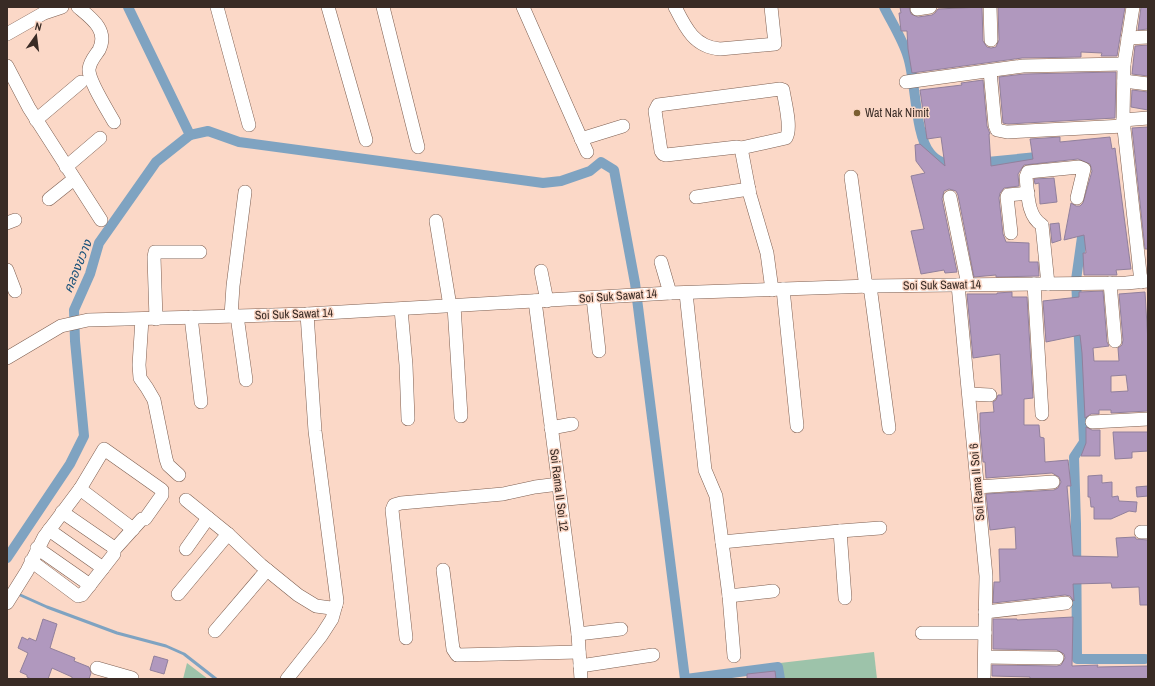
<svg xmlns="http://www.w3.org/2000/svg" width="1155" height="686" viewBox="0 0 1155 686" font-family="'Archivo Narrow','Noto Sans Thai',sans-serif">
<style>
.green{fill:#9dc3aa}
.lines{fill:none;stroke-linecap:round;stroke-linejoin:round}
.stream{stroke:#7fa3c1;stroke-width:3}
.canal{stroke:#7fa3c1;stroke-width:10}
.building{fill:#b098be;stroke:#91809c;fill-rule:evenodd}
.minor-casing{stroke:#7e5f51;stroke-width:14}
.minor{stroke:#fff;stroke-width:13}
.poi-dot{fill:#7b5f32;stroke:#fbd8c7;stroke-width:1.5}
.labels{text-anchor:middle;stroke-width:3;stroke-linejoin:round;paint-order:stroke}
.poi-label{font-size:12px;fill:#392b25;stroke:#fbd8c7;text-anchor:start}
.street-label{font-size:12px;fill:#392b25;stroke:#fbd8c7}
.water-label{font-size:13px;font-style:italic;fill:#154f78;stroke:#fbd8c7}
</style>
<rect width="100%" height="100%" fill="#fbd8c7"/>
<g class="green">
<path d="M874,652L877,679H782L780,663Z"/>
<path d="M187,663L208,679H183Z"/>
</g>
<g class="lines">
<path class="stream" d="M18,594L47,607L117,633L166,646L184,654L216,679"/>
<g class="canal">
<path d="M884,7C892,23 903,40 908,57C916,82 915,135 930,153C936,161 947,165 957,165"/>
<path d="M190,135L208,131L239,142L543,183L561,181L590,171L601,162L614,170L635,283L685,679"/>
<path d="M977,163L1047,156"/>
<path d="M1084,223L1076,280L1084,442L1074,457L1076,524L1077,659H1145"/>
<path d="M7,558L70,464L84,436L75,341L74,310L90,274L99,243L156,162L190,135L128,7"/>
<path d="M686,679L778,667L780,679"/>
</g>
</g>
<g class="building">
<path d="M900,7H909L911,14L918,17L932,15L935,13L938,9L982,7L983,41L987,47L991,48L996,47L999,40L998,7H1125L1117,56H1101L1102,53L1081,52V57L1022,58L912,73L908,49L907,31H901L899,13H901Z"/>
<path d="M1141,7H1148V29L1138,30Z"/>
<path d="M1148,45V76L1132,74L1135,46Z"/>
<path d="M1116,72L1115,118L1008,124L1003,123L999,77L1024,74Z"/>
<path d="M983,80L987,126L990,134H989L991,166L1033,159L1030,139L1060,137V142L1110,137L1112,149L1115,148L1131,269L1116,270L1117,275H1084L1083,253H1086L1084,235L1064,240L1071,203L1076,206H1080L1083,203L1092,171L1090,164L1078,159L1024,165L1018,174L1019,186L1004,188L1000,193L999,198L1003,234L1006,242L1029,243V262H1038L1039,276L996,277V275L974,277L958,195L956,191L949,189L944,191L942,199L957,272L945,273L944,270L921,274L911,231L924,229L911,176L925,173L916,161L915,145L920,144L945,166L941,137L927,139L920,90L962,85L961,83Z"/>
<path d="M1132,90L1148,92V110L1131,107Z"/>
<path d="M1148,127V249H1145L1132,128Z"/>
<path d="M1054,178L1057,202L1040,204L1039,183L1035,184L1034,179Z"/>
<path d="M1059,223L1061,240L1052,243L1050,224Z"/>
<path d="M1103,291L1107,342L1109,346L1093,348L1094,361H1119L1118,348L1122,345L1123,340L1119,294L1145,292L1148,342V411L1111,413V410H1099V414H1091L1085,418L1082,353L1080,335L1046,342L1043,301L1079,297V292ZM1126,375L1128,391L1111,392V376Z"/>
<path d="M1012,292V297H1027L1033,398L1024,399V425H1039L1040,437L1044,438L1045,462L1068,460L1071,486H1067L1073,556L1118,557L1116,538L1135,537L1136,539L1148,540V605H1140L1139,587L1112,588L1111,583L1073,584L1074,601L1070,596L1065,595L993,603L994,582H1000L999,549H1016L1015,527L990,530L986,494L1054,490L1058,488L1061,482L1059,477L1052,473L986,478L985,462H983L980,426V413L994,412L993,402L996,400L998,395H1002L1000,354L973,358L967,294H997V293Z"/>
<path d="M1086,427L1092,430H1100V456H1081L1086,443Z"/>
<path d="M1113,432H1148V451L1132,452V458L1115,459Z"/>
<path d="M1102,475V483L1112,482V497L1118,496L1119,501L1137,502L1136,512L1129,511L1111,519H1094V507H1091L1090,497H1088V476Z"/>
<path d="M1148,486V496L1137,497L1136,487Z"/>
<path d="M1073,617L1072,666L1098,665L1097,667L1148,666V679H1030V677L992,676V665L1057,666L1061,665L1065,658L1064,654L1057,650L993,649V619H1017V620Z"/>
<path d="M43,619L57,624L50,648L75,658L74,661L89,667L91,673L89,679H72V677L52,668L48,679H31L27,677V675L20,672L28,653L18,648L22,637L28,640L29,638L36,641Z"/>
<path d="M154,656L168,660L164,674L150,670Z"/>
<path d="M775,671L776,679H747V674Z"/>
</g>
<g class="lines">
<defs>
<g id="minor">
<path d="M78,7C91,18 109,30 99,50C95,56 90,61 89,69C88,80 108,111 114,122"/>
<path d="M217,7L249,125"/>
<path d="M328,7L366,140"/>
<path d="M383,7L418,147"/>
<path d="M523,7L587,152"/>
<path d="M675,7C685,27 694,47 720,49L775,44L771,7"/>
<path d="M990,7L991,40"/>
<path d="M1133,7L1124,64L1123,120L1141,282"/>
<path d="M917,9L930,7"/>
<path d="M7,34L44,13L62,7"/>
<path d="M1128,38L1148,37"/>
<path d="M7,66L29,108L101,220"/>
<path d="M990,71L995,125L997,130L1007,132L1124,126"/>
<path d="M1124,81L1148,84"/>
<path d="M906,82L1023,66L1124,64"/>
<path d="M780,89L783,90C785,103 792,128 786,138L741,148L737,147L666,155L663,154L661,151L655,111L658,105Z"/>
<path d="M36,120L81,82"/>
<path d="M1123,120L1148,118"/>
<path d="M581,139L623,126"/>
<path d="M741,148L750,195L767,253L772,290"/>
<path d="M66,167L100,138"/>
<path d="M851,177L866,287"/>
<path d="M696,197L749,189"/>
<path d="M950,197L968,285"/>
<path d="M49,199L74,179"/>
<path d="M436,221L450,306"/>
<path d="M7,223L15,220"/>
<path d="M1011,233L1007,197L1008,195L1028,193"/>
<path d="M661,262L670,293"/>
<path d="M7,270L15,291"/>
<path d="M541,271L547,301"/>
<path d="M1110,283L1115,341"/>
<path d="M1034,284L1042,414"/>
<path d="M1048,284L1042,225C1027,216 1028,193 1026,177L1028,172L1079,167L1084,169L1077,198"/>
<path d="M958,285L986,576L984,679"/>
<path d="M870,286L889,428"/>
<path d="M783,289L797,426"/>
<path d="M686,293L705,470L716,496L729,596L734,656"/>
<path d="M593,298L599,351"/>
<path d="M535,301L578,634L581,679"/>
<path d="M454,306L461,416"/>
<path d="M401,309L406,365L408,419"/>
<path d="M231,316L233,286L245,192"/>
<path d="M237,316L246,380"/>
<path d="M191,317L201,402"/>
<path d="M142,319L139,365L140,378L147,388L154,400L166,459L168,465L179,475"/>
<path d="M156,319L154,257L155,252H200"/>
<path d="M7,358L61,326L88,320L307,314L670,293L870,286L1126,283L1148,281"/>
<path d="M969,394L990,395"/>
<path d="M1092,422L1148,419"/>
<path d="M551,428L572,424"/>
<path d="M977,487L1053,482"/>
<path d="M80,489L133,529"/>
<path d="M186,500L228,534L261,565L298,595L316,606L331,608L336,605"/>
<path d="M62,512L113,547L114,550"/>
<path d="M49,530L103,568"/>
<path d="M840,531L880,528"/>
<path d="M1141,532H1148"/>
<path d="M722,542L840,531L845,598"/>
<path d="M37,548L90,585"/>
<path d="M186,549L208,518"/>
<path d="M443,570L453,649L457,655L579,652"/>
<path d="M178,594L228,534"/>
<path d="M729,596L773,591"/>
<path d="M7,603L27,571L44,537L80,489L104,449L162,490V495L145,519H142L114,550V554L82,595L78,596L31,561"/>
<path d="M985,612L1066,603"/>
<path d="M215,631L267,570"/>
<path d="M922,633H985"/>
<path d="M578,634L621,629"/>
<path d="M406,638L392,510L394,505L401,503L503,494L535,487L559,484"/>
<path d="M985,657L1057,658"/>
<path d="M580,666L653,655"/>
<path d="M97,668L132,678"/>
<path d="M287,679L321,636L332,619L337,601L315,431L307,314"/>
</g>
</defs>
<use href="#minor" class="minor-casing"/>
<use href="#minor" class="minor"/>
</g>
<circle class="poi-dot" cx="857" cy="113" r="4"/>
<g class="labels">
<g class="poi-label">
<text x="865" y="117">Wat Nak Nimit</text>
</g>
<g class="street-label">
<text transform="translate(942 285) rotate(-1)" y="4">Soi Suk Sawat 14</text>
<text transform="translate(618 296) rotate(-4)" y="4">Soi Suk Sawat 14</text>
<text transform="translate(294 314) rotate(-2)" y="4">Soi Suk Sawat 14</text>
<text transform="translate(977 482) rotate(-95)" y="4">Soi Rama II Soi 6</text>
<text transform="translate(559 490) rotate(83)" y="4">Soi Rama II Soi 12</text>
</g>
<g class="water-label">
<text transform="translate(77 266) rotate(-68)" y="5">คลองขวาง</text>
</g>
</g>
<rect width="1155" height="686" fill="none" stroke="#392b25" stroke-width="16"/>
<g transform="translate(36 36) rotate(14)" stroke="#fbd8c7" stroke-width="3" paint-order="stroke">
<path d="M0-3L7 15L0 10L-7 15Z" fill="#392b25"/>
<text y="-6" font-size="11" font-weight="bold" text-anchor="middle" fill="#392b25">N</text>
</g>
</svg>
